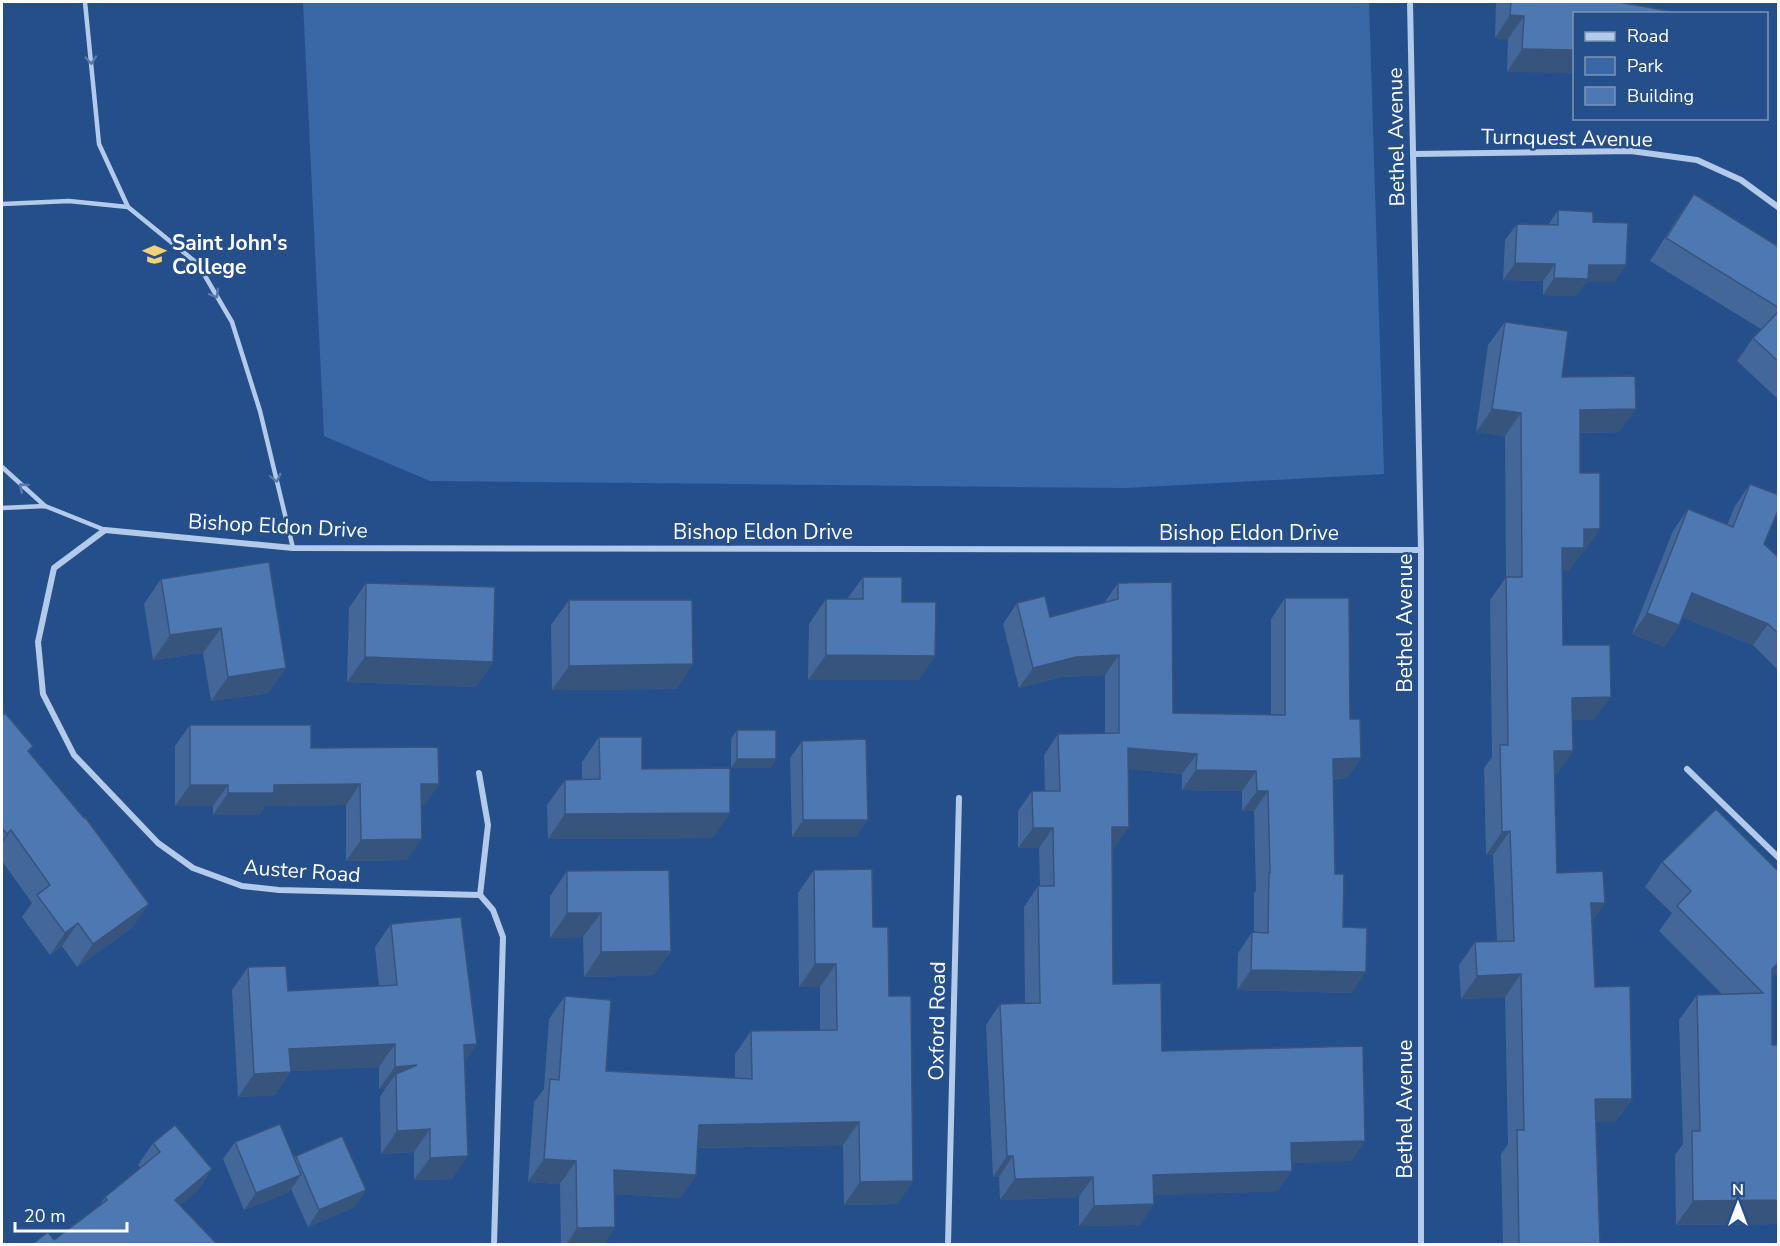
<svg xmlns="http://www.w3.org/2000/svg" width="1780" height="1246" viewBox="0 0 1780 1246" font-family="'Nunito Sans',sans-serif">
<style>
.green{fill:#3a68a7}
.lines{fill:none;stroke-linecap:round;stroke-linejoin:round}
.service{stroke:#b3caea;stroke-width:4.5}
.minor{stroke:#b3caea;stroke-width:6}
.wall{fill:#436799}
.shaded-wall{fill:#37547d}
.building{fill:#4e78b2;stroke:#37547d;stroke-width:1.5}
.oneway{stroke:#577aac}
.labels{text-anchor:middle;stroke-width:5;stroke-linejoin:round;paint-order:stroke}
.street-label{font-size:21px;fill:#fff;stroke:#254f8a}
.poi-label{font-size:21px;font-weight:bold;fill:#fff;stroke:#254f8a;text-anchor:start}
</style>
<rect width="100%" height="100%" fill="#254f8a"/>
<path class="green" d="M303,2H1369L1384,474L1126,488L430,481L324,436Z"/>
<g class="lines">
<g class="service">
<path d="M85,2L99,144L128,207L198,264L232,322L260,411L293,548"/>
<path d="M2,204L69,201L128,207"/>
<path d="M2,467L45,506"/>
<path d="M2,508L45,506L105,530"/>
</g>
<g class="minor">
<path d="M1410,2L1421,550V1244"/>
<path d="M1413,154L1631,151L1697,160L1741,180L1778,207"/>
<path d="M1687,769L1778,857"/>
<path d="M479,773L488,825L480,895"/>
<path d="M494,1244L503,937L493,910L480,895L279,890L242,886L193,868L158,843L74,755L43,694L38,642L54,568L105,530L293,548L1421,550"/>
<path d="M948,1244L959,798"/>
</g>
</g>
<g class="wall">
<path d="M1496,2H1619L1507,72L1508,39L1495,38Z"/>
<path d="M1694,194L1779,247V400L1737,361L1753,338L1761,329L1650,261L1678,217Z"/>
<path d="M1558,210L1593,222L1626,265L1614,282H1586L1576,296L1543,295V281L1503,280L1505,240L1517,224H1549Z"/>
<path d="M1505,322L1619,432L1580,433V473L1600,529L1584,552H1582L1568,571H1563V645L1594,720H1572L1573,751L1557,774H1555L1557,873L1605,903L1592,921L1595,987L1632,1099L1615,1122H1596L1600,1245H1503L1501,1154L1508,1144L1505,997L1461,999L1459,965L1475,942L1497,941L1493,855H1486L1484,768L1492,757L1490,600L1506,577L1505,436L1476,432L1488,345Z"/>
<path d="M1750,484L1764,544L1779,558V671L1753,645L1682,617L1679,625L1664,647L1632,634L1673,531L1688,509L1727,525L1735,506Z"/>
<path d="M863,577L902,602L935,656L918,680H808L809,624L826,599H847Z"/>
<path d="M161,579L286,668L268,693L211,701L203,653L153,660L144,604Z"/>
<path d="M366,583L493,662L476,687L347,682L349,608Z"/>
<path d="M1118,583L1173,713L1271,714V619L1285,598L1350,719L1361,758L1347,778L1333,779L1335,874L1352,993L1237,990L1238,953L1252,932H1254V893L1256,891L1254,811H1242V791L1182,790V774L1128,769L1115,847H1112L1113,984L1162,1051L1365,1141L1351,1161L1292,1163L1278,1191L1154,1195L1140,1225L1079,1226V1197L1000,1200L999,1177H993L986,1025L1000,1004L1025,1003L1024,907L1038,886H1040L1039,848H1018V811L1032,791H1045L1044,755L1058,734H1105V675L1061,677L1019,688L1003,624L1017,603L1050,617L1104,603Z"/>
<path d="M569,600L693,664L676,689L552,690L551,625Z"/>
<path d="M2,716L33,746L29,752L133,927L77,967L62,946L50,955L22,917L32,903L2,861Z"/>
<path d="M190,725L311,748L439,784L424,805H421L407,860L346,861V805L265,806L259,815H213V806H175V746Z"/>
<path d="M737,730L776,759L770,768H731V739Z"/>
<path d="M599,737L642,769L713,838L548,839L547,805L565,780H582V762Z"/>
<path d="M802,741L856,837H792L790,758Z"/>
<path d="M1662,862L1779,872V970L1772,977V1045L1779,1224L1676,1225L1675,1155L1683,1144L1679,1020L1697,995L1722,994L1659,931L1672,913L1645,887Z"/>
<path d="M814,870L873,927L889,996L913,1181L897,1204L844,1205L843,1145L698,1148L696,1175L680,1198L615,1194V1227L603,1245H561L560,1184L528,1182L534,1102L544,1089L549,1019L565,996L606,1071L735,1078V1054L751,1031L820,1030V987H799L798,893Z"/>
<path d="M567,871L671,951L653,975L584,977L583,937L550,938V896Z"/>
<path d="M391,924L477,1044L465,1061L452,1179L414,1180V1152L381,1154L380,1097L385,1089H379V1067L291,1071L275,1095L238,1097L232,990L248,967L288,991L379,986L375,947Z"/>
<path d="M235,1142L294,1158L296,1156L366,1190L354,1207L308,1227L291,1189L289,1192L244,1210L223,1159Z"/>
<path d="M153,1143L212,1169L197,1191L180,1205L54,1240L98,1208L105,1197L141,1168L138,1165Z"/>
</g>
<g class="shaded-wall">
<path d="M1510,15L1524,16L1508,39L1495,38Z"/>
<path d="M1522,49L1575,50V73L1507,72Z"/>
<path d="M1515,263L1555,264L1543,281L1503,280Z"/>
<path d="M1589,265H1626L1614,282H1586L1576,296L1543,295L1554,278Z"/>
<path d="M1492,409L1521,413L1505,436L1476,432Z"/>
<path d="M1636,409L1619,432L1564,433L1580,410Z"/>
<path d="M1584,529H1600L1584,552H1582L1568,571L1546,572L1562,548Z"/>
<path d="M1692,593L1768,624L1753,645L1676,615Z"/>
<path d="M1647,613L1679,625L1664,647L1632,634Z"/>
<path d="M221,628L203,653L153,660L170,635Z"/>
<path d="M826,655L935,656L918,680H808Z"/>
<path d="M1119,655L1105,675L1061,677L1019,688L1033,668L1076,657Z"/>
<path d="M365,657L493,662L476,687L347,682Z"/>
<path d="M693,664L676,689L552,690L569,666Z"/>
<path d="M286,668L268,693L211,701L228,677Z"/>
<path d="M1611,697L1594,720L1556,721L1572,698Z"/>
<path d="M1128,748L1197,754L1182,774L1113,768Z"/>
<path d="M1554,751H1573L1557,774H1538Z"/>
<path d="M1361,758L1347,778L1319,779L1333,759Z"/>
<path d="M737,759H776L770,768H731Z"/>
<path d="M1196,770L1256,771L1242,791L1182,790Z"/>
<path d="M360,784L346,805L265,806L259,815H213L228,793L274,785Z"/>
<path d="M421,784H439L424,805H406Z"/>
<path d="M190,785H228L213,806H175Z"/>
<path d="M1257,791H1268L1254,811H1242Z"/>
<path d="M730,813L713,838L548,839L565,814Z"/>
<path d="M803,820H868L856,837H792Z"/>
<path d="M1112,827H1129L1115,847H1098Z"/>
<path d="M1033,828H1053L1039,848H1018Z"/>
<path d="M11,830L2,844V841L7,834Z"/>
<path d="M1510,831L1493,855H1486L1502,832Z"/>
<path d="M422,839L407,860L346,861L361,840Z"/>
<path d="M1591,903H1605L1589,926Z"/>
<path d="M149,904L133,927L77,967L93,944Z"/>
<path d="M567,913H601L583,937L550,938Z"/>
<path d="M78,923L62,946L50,955L65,933Z"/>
<path d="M671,951L653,975L584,977L601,952Z"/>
<path d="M1779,962V970L1759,989L1772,969Z"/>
<path d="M815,964H836L820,987H799Z"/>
<path d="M1251,970L1366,972L1352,993L1237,990Z"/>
<path d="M1521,974L1505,997L1461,999L1477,976Z"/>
<path d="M395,1044L379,1067L273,1072L289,1049Z"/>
<path d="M477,1044L461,1067L464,1045Z"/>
<path d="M417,1065L396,1074L385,1089H379L395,1067Z"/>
<path d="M291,1072L275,1095L238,1097L254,1074Z"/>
<path d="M1595,1099H1632L1615,1122H1579Z"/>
<path d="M859,1122L843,1145L683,1148L699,1125Z"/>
<path d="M430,1129L414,1152L381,1154L397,1131Z"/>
<path d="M1365,1141L1351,1161L1277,1164L1291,1143Z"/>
<path d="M468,1156L452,1179L414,1180L430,1158Z"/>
<path d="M1007,1156H1013L999,1177H993Z"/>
<path d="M544,1159L576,1161L560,1184L528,1182Z"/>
<path d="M212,1169L197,1191L160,1222L175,1200Z"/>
<path d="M614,1170L696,1175L680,1198L598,1193Z"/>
<path d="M1292,1171L1278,1191L1139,1196L1153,1175Z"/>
<path d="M301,1175L289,1192L244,1210L256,1193Z"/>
<path d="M1093,1177L1079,1197L1000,1200L1015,1179Z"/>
<path d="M913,1181L897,1204L844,1205L860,1182Z"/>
<path d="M366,1190L354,1207L308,1227L319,1210Z"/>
<path d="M1779,1200V1224L1676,1225L1693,1201Z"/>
<path d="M1154,1204L1140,1225L1079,1226L1094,1206Z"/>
<path d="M615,1227L603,1245H566L577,1228Z"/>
</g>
<g class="building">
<path d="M1511,2H1619L1685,14H1575V50L1522,49L1524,16L1510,15Z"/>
<path d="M1694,194L1779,247V308L1666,238Z"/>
<path d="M1558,210L1593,212V222L1628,223L1626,265H1589L1588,279L1554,278L1555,264L1515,263L1517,224L1558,225Z"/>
<path d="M1779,311V362L1753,338Z"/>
<path d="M1505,322L1568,331L1562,377L1635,376L1636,409L1580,410V473H1600V529H1584V548H1562L1563,645H1610L1611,697L1572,698L1573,751H1554L1557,873L1603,871L1605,903H1591L1595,987L1630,986L1632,1099H1595L1600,1245H1519L1517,1130H1524L1521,974L1477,976L1475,942L1514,941L1510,831L1502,832L1500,745H1508L1506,577H1522L1521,413L1492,409Z"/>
<path d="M1750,484L1779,495V508L1764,544L1779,558V634L1768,624L1692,593L1679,625L1647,613L1688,509L1733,527Z"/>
<path d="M269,562L286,668L228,677L221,628L170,635L161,579Z"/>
<path d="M863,577H902V602H936L935,656L826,655V599H863Z"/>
<path d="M1172,582L1173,713L1285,715V598H1349L1350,719H1360L1361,758L1333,759L1335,874H1344L1343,927L1367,928L1366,972L1251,970L1252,932L1268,933L1269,873H1270L1268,791H1257L1256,771L1196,770L1197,754L1128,748L1129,827H1112L1113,984L1161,983L1162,1051L1363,1046L1365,1141L1291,1143L1292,1171L1153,1175L1154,1204L1094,1206L1093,1177L1015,1179L1013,1156H1007L1000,1004L1040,1003L1038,886H1054L1053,828H1033L1032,791H1060L1058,734L1119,733V655L1076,657L1033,668L1017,603L1045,596L1050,617L1118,599V583Z"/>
<path d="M366,583L495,587L493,662L365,657Z"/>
<path d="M569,600H692L693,664L569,666Z"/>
<path d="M5,713L33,746L28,751L84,818L85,817L149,904L93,944L78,923L65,933L37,895L50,885L11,830L7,834L2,828V716Z"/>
<path d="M190,725H311V748L438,747L439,784H421L422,839L361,840L360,784L274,785V793H228V785H190Z"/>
<rect x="737" y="730" width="39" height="29"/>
<path d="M599,737H642V769L730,768V813L565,814V780L600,779Z"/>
<path d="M866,739L868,820H803L802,741Z"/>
<path d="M1716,809L1779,872V962L1772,969V1045H1779V1200L1693,1201L1692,1131H1700L1697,995L1763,993L1677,906L1691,891L1662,862Z"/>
<path d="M872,869L873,927H888L889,996H911L913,1181L860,1182L859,1122L699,1125L696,1175L614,1170L615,1227L577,1228L576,1161L544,1159L550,1079L559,1080L565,996L611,1000L606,1071L752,1079L751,1031L837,1030L836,964H815L814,870Z"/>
<path d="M669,870L671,951L601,952V913H567V871Z"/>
<path d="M461,917L477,1044L464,1045L468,1156L430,1158V1129L397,1131L396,1074L417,1065L395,1067V1044L289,1049L291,1072L254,1074L248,967L286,966L288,991L397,985L391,924Z"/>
<path d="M280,1124L301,1175L256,1193L235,1142Z"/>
<path d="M175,1125L212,1169L175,1200L218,1245H31L48,1232L54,1240L107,1200L105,1197L160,1152L153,1143Z"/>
<path d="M342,1136L366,1190L319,1210L296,1156Z"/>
</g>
<defs><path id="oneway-chevron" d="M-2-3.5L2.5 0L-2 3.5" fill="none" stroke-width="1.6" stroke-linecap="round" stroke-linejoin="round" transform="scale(1.5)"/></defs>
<g class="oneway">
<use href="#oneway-chevron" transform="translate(91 60) rotate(85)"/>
<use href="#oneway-chevron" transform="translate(215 294) rotate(59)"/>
<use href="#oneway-chevron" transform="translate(276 478) rotate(76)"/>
<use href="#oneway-chevron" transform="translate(23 487) rotate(-139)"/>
</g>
<defs>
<symbol id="school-bare" viewBox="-9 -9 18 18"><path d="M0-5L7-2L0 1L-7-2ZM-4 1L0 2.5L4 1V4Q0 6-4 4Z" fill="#f3d277" stroke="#254f8a" stroke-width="2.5" paint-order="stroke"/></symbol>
</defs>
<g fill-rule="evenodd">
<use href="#school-bare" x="138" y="238" width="33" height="33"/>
</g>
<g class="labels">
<g class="street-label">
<text transform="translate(1396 137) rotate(-91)" y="7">Bethel Avenue</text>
<text transform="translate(1567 138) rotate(1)" y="7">Turnquest Avenue</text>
<text transform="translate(278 526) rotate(3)" y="7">Bishop Eldon Drive</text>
<text x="763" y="539">Bishop Eldon Drive</text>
<text x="1249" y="540">Bishop Eldon Drive</text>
<text transform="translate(1405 623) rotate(-90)" y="7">Bethel Avenue</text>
<text transform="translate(302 871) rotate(4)" y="7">Auster Road</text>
<text transform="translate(937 1021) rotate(-89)" y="7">Oxford Road</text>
<text transform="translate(1405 1109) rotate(-90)" y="7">Bethel Avenue</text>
</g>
<g class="poi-label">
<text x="172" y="250">Saint John's<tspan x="172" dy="24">College</tspan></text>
</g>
</g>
<rect width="1780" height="1246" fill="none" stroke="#ffffff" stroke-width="6"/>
<rect x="1573" y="12" width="195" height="108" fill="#254f8a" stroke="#7c95b9" stroke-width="1.5"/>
<rect x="1585" y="32" width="30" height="9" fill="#b3caea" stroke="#7c95b9" stroke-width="1.5"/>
<text x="1627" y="42" font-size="18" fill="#ffffff">Road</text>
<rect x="1585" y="57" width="30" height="18" fill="#3a68a7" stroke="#7c95b9" stroke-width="1.5"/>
<text x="1627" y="72" font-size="18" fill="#ffffff">Park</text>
<rect x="1585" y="87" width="30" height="18" fill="#4e78b2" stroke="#7c95b9" stroke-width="1.5"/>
<text x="1627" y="102" font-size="18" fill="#ffffff">Building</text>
<g transform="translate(1738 1204)" stroke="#254f8a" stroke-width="4.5" paint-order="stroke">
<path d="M0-4.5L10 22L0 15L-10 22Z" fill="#ffffff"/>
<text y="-9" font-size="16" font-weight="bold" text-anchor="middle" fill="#ffffff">N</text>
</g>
<path d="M15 1222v9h112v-9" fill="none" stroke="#ffffff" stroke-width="3"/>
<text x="24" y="1222" font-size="18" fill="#ffffff" stroke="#254f8a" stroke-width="4.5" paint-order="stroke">20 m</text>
</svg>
